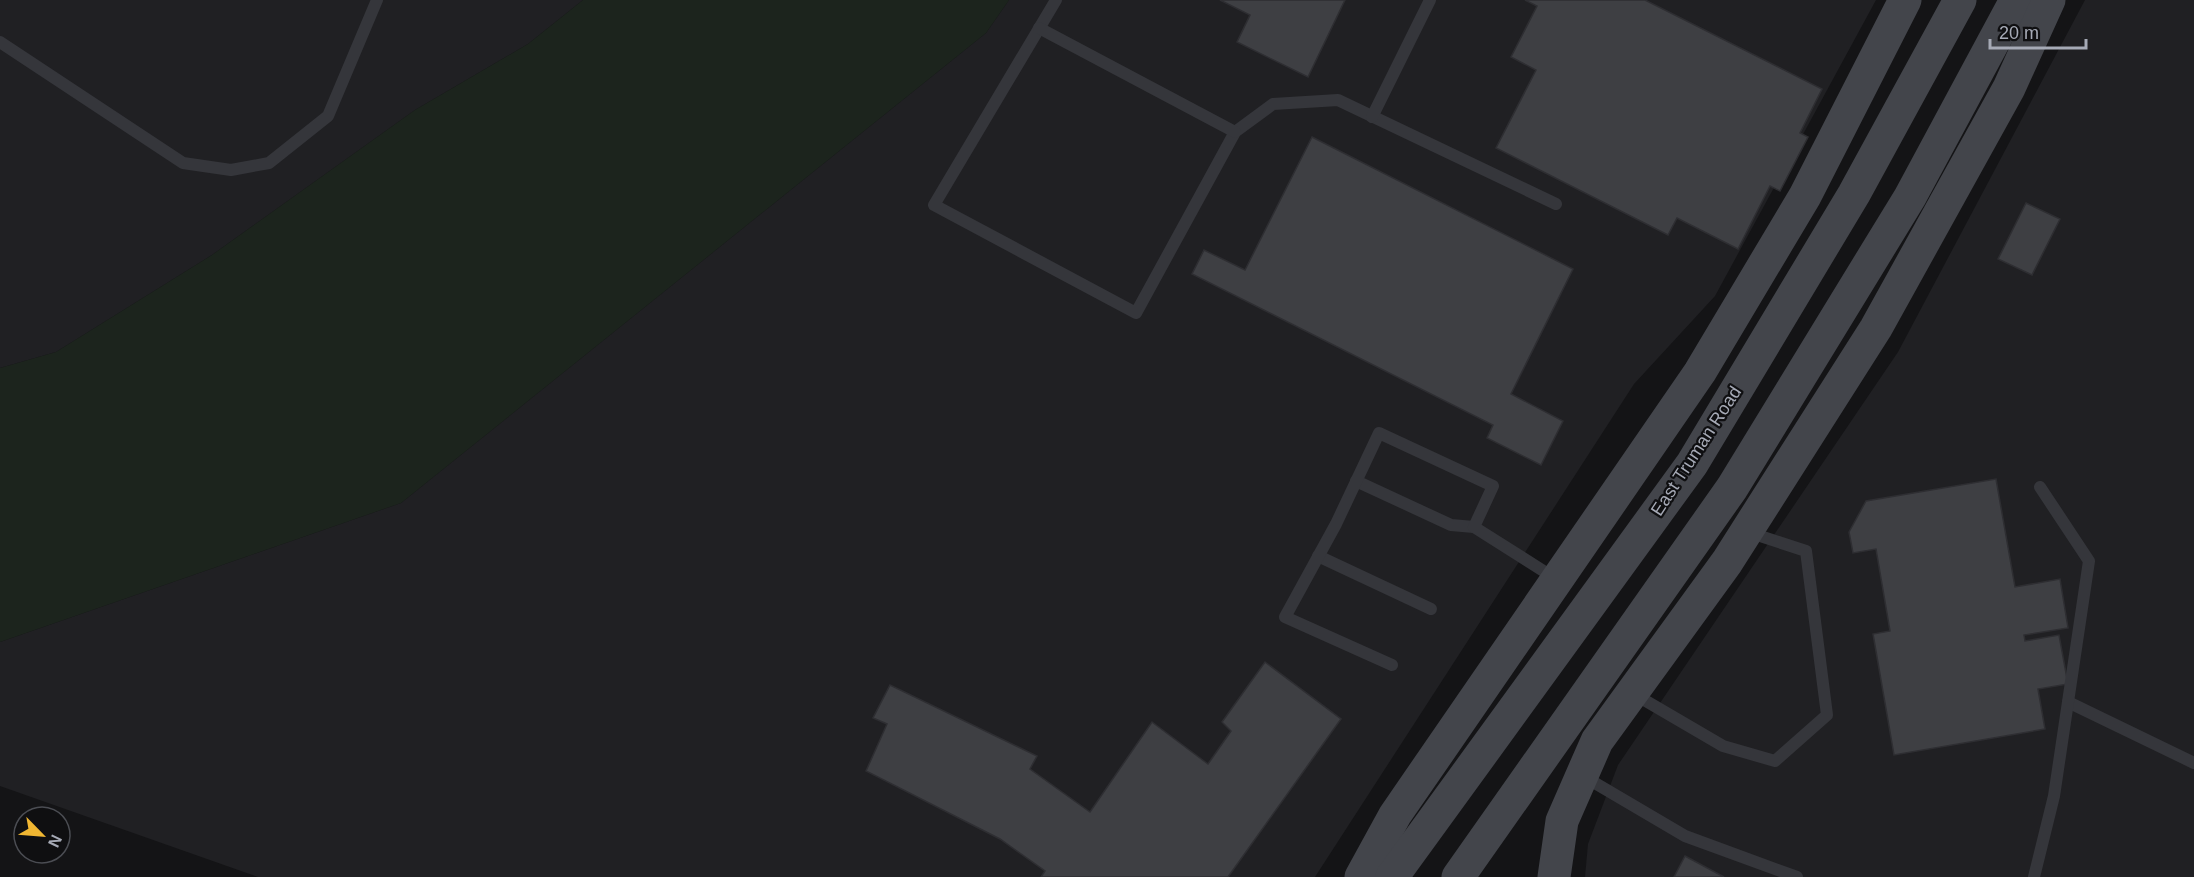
<svg xmlns="http://www.w3.org/2000/svg" width="2194" height="877" viewBox="0 0 2194 877" font-family="Arial,sans-serif">
<style>
.built{fill:#202023}
.green{fill:#1c241d}
.building{fill:#3e3f43;stroke:#2e2e32;stroke-width:1.5}
.lines{fill:none;stroke-linecap:round;stroke-linejoin:round}
.lane{stroke:#35363b;stroke-width:12}
.secondary{stroke:#43454b;stroke-width:33}
.labels{text-anchor:middle;stroke-width:4.5;stroke-linejoin:round;paint-order:stroke}
.street-label{font-size:18px;fill:#a6aab6;stroke:#0f0f11}
</style>
<rect width="100%" height="100%" fill="#141416"/>
<g class="built">
<path d="M0,0H583L528,44L415,110L212,255L56,352L0,368Z"/>
<path d="M1009,0H1876L1715,296L1634,384L1315,877H258L0,786V642L401,503L986,33Z"/>
<path d="M2085,0H2194V877H1585L1588,844L1618,765L1898,352Z"/>
</g>
<path class="green" d="M583,0H1009L986,33L401,503L0,642V368L56,352L212,255L415,110L528,44Z"/>
<g class="building">
<path d="M1220,0H1345L1308,77L1237,42L1250,15Z"/>
<path d="M1525,0H1645L1822,89L1800,133L1808,137L1780,191L1770,186L1738,249L1677,218L1668,235L1496,148L1536,70L1511,57L1537,6Z"/>
<path d="M1312,137L1573,269L1511,394L1563,421L1541,465L1487,438L1493,425L1192,274L1204,250L1245,270Z"/>
<path d="M2026,203L2060,219L2032,275L1998,259Z"/>
<path d="M1996,479L2015,587L2060,579L2068,628L2024,635L2025,641L2059,635L2068,684L2038,689L2045,729L1894,755L1873,634L1890,631L1876,549L1853,553L1849,532L1866,501Z"/>
<path d="M1265,662L1341,719L1228,877H1041L1045,871L1000,839L866,771L887,724L873,718L890,685L1037,756L1030,769L1090,812L1152,722L1208,764L1231,731L1222,722Z"/>
<path d="M1685,856L1724,877H1674Z"/>
</g>
<g class="lines">
<g class="lane">
<path d="M1056,0L934,205L1136,313L1235,132L1273,104L1338,100L1556,204"/>
<path d="M1039,28L1235,132"/>
<path d="M0,42L183,163L231,170L269,163L328,116L377,0"/>
<path d="M1372,117L1430,0"/>
<path d="M1356,481L1451,525L1474,527"/>
<path d="M1318,556L1431,609"/>
<path d="M1392,665L1285,617L1336,524L1379,433L1493,486L1474,527L1556,579"/>
<path d="M1634,694L1723,746L1775,761L1827,715L1806,551L1748,532"/>
<path d="M2068,702L2194,763"/>
<path d="M1583,776L1685,836L1797,877"/>
<path d="M2034,877L2054,796L2089,561L2040,487"/>
</g>
<g class="secondary">
<path d="M1361,877L1395,815L1700,372L1805,196L1905,0"/>
<path d="M1392,877L1692,464L1854,194L1960,0"/>
<path d="M1458,877L1732,488L1910,197L2016,0"/>
<path d="M1554,877L1562,821L1597,741L1727,562L1876,328L2009,88L2049,0"/>
</g>
</g>
<g class="labels">
<g class="street-label">
<text transform="translate(1696 451) rotate(-57)" y="6">East Truman Road</text>
</g>
</g>
<g transform="translate(42 835) rotate(115)"><circle r="28" fill="#0f0f11" stroke="#4b4d53" stroke-width="1.5"/>
<path d="M0-4.5L10 22L0 15L-10 22Z" fill="#f0b632"/>
<text y="-9" font-size="16" font-weight="bold" text-anchor="middle" fill="#a6aab6">N</text>
</g>
<path d="M1990 39v9h96v-9" fill="none" stroke="#a6aab6" stroke-width="3"/>
<text x="1999" y="39" font-size="18" fill="#a6aab6" stroke="#0f0f11" stroke-width="4.5" paint-order="stroke">20 m</text>
</svg>
